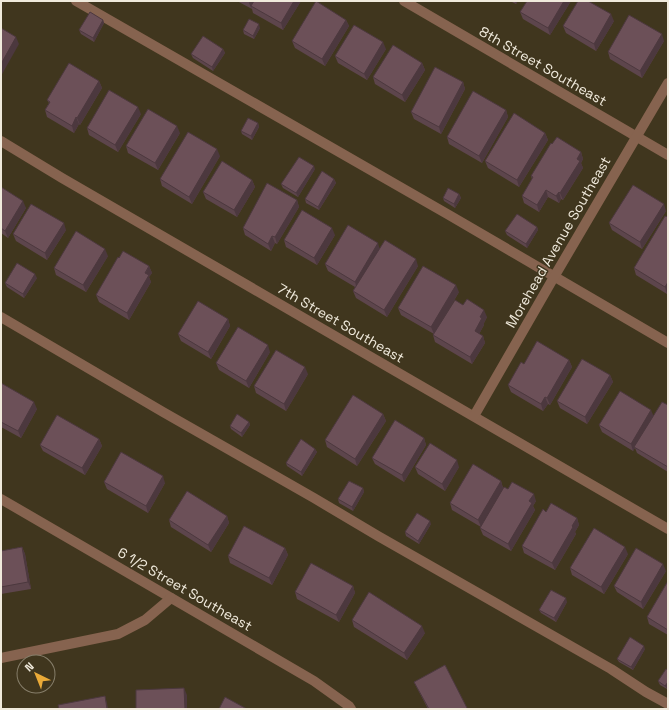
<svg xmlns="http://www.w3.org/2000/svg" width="669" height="710" viewBox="0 0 669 710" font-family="'Space Grotesk',sans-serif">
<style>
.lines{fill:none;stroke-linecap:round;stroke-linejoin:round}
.lane{stroke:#86634f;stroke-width:10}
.street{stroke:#86634f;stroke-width:10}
.wall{fill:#5d454c}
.shaded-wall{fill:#4c383e}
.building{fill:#6c5058;stroke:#4c383e}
.labels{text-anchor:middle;stroke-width:3;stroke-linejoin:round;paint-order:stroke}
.street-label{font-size:14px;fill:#f0eadc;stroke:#40361e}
</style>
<rect width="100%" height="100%" fill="#40361e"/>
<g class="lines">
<g class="lane">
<path d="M76,1L449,215L668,343"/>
<path d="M1,317L163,412L314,498L378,536L611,669L646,692L668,704"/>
</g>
<g class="street">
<path d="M404,1L668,155"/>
<path d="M1,141L62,178L668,529"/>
<path d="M474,416L554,277L668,83"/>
<path d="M1,499L314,681L349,706L351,709"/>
<path d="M1,658L118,634L145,620L171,598"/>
</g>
</g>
<g class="wall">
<path d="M237,1H301L283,30L253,13L252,9Z"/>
<path d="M510,1H518L516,4Z"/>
<path d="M571,1L550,35L523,19L520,12Z"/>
<path d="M103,20L104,23L94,42L81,34L79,30Z"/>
<path d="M346,20L349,26L325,66L295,48L292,41Z"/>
<path d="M614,21L596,51L566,33L563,26Z"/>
<path d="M260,28L254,39L244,34L243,30Z"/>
<path d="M664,41L642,78L610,59L608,52Z"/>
<path d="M223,49L225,53L213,71L193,58L191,54Z"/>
<path d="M386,49L367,80L338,63L335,56Z"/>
<path d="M422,63L425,70L405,102L375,84L373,77Z"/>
<path d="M99,81L102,88L80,125L79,124L74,133L47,117L45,110L49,103L47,100Z"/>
<path d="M463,82L465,89L441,134L414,119L411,112Z"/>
<path d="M506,110L508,117L482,163L449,144L447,137Z"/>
<path d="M141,114L118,152L89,135L87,128Z"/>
<path d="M258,123L259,127L252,140L242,134L241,131Z"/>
<path d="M180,133L158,170L128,153L126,146Z"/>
<path d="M545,133L548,140L519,187L488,168L485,161Z"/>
<path d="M552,144L581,152L583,159L581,163L583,168L563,200L561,199L559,203L548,197L539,212L524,203L522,196L532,179L531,176Z"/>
<path d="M220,156L192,204L162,186L160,179Z"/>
<path d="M315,169L298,197L283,188L281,184Z"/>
<path d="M334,179L336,183L319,210L306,203L305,199Z"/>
<path d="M252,180L255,187L237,217L206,199L203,192Z"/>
<path d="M1,187L26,208L8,238L1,233Z"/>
<path d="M459,194L461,198L455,208L444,201L443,198Z"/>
<path d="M297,200L299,207L277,244L275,243L271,251L245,235L243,228Z"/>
<path d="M666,211L642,249L612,230L609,223Z"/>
<path d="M668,217L667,294L636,275L634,268Z"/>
<path d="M537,227L538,230L527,248L507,235L505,231Z"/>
<path d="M66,230L47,260L16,241L13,234Z"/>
<path d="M335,235L317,265L286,247L284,240Z"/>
<path d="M380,248L418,266L387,317L356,298L353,291L355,287L328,271L325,264Z"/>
<path d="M108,256L86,292L56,275L54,268Z"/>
<path d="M119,258L149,266L152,273L149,277L151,282L129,320L99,302L96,295Z"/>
<path d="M37,278L24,298L7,287L5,283Z"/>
<path d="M459,292L436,331L463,305L487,317L484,323V325L479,334L483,336L485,343L472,364L435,342L433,335L434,334L401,315L398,308Z"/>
<path d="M228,319L230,326L211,359L181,341L178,334Z"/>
<path d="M270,352L249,388L219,370L216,363Z"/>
<path d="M569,360L572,367L550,405L548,404L543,411L511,392L508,385L524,364Z"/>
<path d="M308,374L286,411L256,393L254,386Z"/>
<path d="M610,375L613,382L587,424L560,408L557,401Z"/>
<path d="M1,383L37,409L21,438L1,427Z"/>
<path d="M668,405V472L637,453L635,448L633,451L602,432L599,425L653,416Z"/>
<path d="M383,414L386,421L357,466L327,447L325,440Z"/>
<path d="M249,422L250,425L242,437L231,429L230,426Z"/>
<path d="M424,438L426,445L404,482L375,464L372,458Z"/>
<path d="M99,439L102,446L85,475L43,451L40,445Z"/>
<path d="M315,449L317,452L302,476L287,466L286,463Z"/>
<path d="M415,467H459L445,491L418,474Z"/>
<path d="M501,481L503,488L481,527L452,510L450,503Z"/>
<path d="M104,482L165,483L148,513L107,489Z"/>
<path d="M363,488L364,492L353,511L339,503L338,499Z"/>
<path d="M508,489L536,501L533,506L535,510L511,551L483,535L480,528Z"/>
<path d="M546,512L577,518L579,525L575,532L576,534L555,570L524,553L522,546Z"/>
<path d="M227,516L229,523L211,552L171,527L169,520Z"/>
<path d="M431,524L419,544L406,536L405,532Z"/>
<path d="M22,547L25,554L31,589L1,594V551Z"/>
<path d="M285,548L288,555L272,585L230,563L228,556Z"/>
<path d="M628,554L604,594L572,575L570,568Z"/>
<path d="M666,571L643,609L617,592L614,586Z"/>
<path d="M668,581V635L649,624L647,617Z"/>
<path d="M353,586L355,593L339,622L297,599L295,592Z"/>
<path d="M567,602L556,622L541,613L539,610Z"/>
<path d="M352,620L425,633L407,660L354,627Z"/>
<path d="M645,649L633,670L619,662L617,659Z"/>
<path d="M445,665L467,709H428L417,688L414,682Z"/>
<path d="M668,670V688L667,689L660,685L658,681Z"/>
</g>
<g class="shaded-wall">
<path d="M250,1H257L251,6L252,10L249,3Z"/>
<path d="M294,1H301L283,30L281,23Z"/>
<path d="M515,1H518L516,4Z"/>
<path d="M564,1H571L550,35L548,28Z"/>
<path d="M611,14L614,21L596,51L594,44Z"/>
<path d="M103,20L104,23L94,42L93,38Z"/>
<path d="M346,20L349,26L325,66L322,59Z"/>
<path d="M259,24L260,28L254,39L253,36Z"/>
<path d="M662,34L664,41L642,78L640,71Z"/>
<path d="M16,37L19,44L1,76V64Z"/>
<path d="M383,42L386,49L367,80L364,74Z"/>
<path d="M223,49L225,53L213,71L212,67Z"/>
<path d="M422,63L425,70L405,102L402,95Z"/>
<path d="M99,81L102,88L80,125L77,118Z"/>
<path d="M463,82L465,89L441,134L439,127Z"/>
<path d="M138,107L141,114L118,152L115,145Z"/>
<path d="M506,110L508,117L482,163L479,156Z"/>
<path d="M76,117L79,124L74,133L72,126Z"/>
<path d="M258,123L259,127L252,140L251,136Z"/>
<path d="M177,126L180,133L158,170L155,163Z"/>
<path d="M545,133L548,140L519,187L517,180Z"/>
<path d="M217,149L220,156L192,204L189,197Z"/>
<path d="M581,152L583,159L581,163L583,168L563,200L560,193L577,159Z"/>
<path d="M314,166L315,169L298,197L296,193Z"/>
<path d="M334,179L336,183L319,210L318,207Z"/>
<path d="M252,180L255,187L237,217L234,210Z"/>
<path d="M546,190L548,197L539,212L537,205Z"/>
<path d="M559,192L561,199L559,203L556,196Z"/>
<path d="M459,194L461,198L455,208L454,204Z"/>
<path d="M297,200L299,207L277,244L275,237Z"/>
<path d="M23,201L26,208L8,238L5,231Z"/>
<path d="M664,204L666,211L642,249L640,242Z"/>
<path d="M64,223L66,230L47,260L45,253Z"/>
<path d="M537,227L538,230L527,248L526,244Z"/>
<path d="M332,228L335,235L317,265L314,258Z"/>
<path d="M272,236L275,243L271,251L268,244Z"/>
<path d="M378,243L380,250L357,289L355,282Z"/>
<path d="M105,249L108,256L86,292L83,285Z"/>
<path d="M416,259L418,266L387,317L384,310Z"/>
<path d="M149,266L152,273L149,277L151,282L129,320L127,313Z"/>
<path d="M35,274L37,278L24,298L23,294Z"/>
<path d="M668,282V293L667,294L665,287Z"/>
<path d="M456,285L459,292L434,334L431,327Z"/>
<path d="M484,310L487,317L484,323V325L477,338L475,331L480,317Z"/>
<path d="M228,319L230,326L211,359L208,352Z"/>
<path d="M483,336L485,343L472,364L470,357Z"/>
<path d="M268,345L270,352L249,388L246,381Z"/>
<path d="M569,360L572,367L550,405L547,398Z"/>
<path d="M305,367L308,374L286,411L284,404Z"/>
<path d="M610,375L613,382L587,424L585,417Z"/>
<path d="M545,397L548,404L543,411L541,404Z"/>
<path d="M34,402L37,409L21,438L18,431Z"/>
<path d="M651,410L654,417L634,447L635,448L633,451L631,444Z"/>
<path d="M383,414L386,421L357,466L355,459Z"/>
<path d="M249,422L250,425L242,437L241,433Z"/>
<path d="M424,438L426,445L404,482L402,475Z"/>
<path d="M99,439L102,446L85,475L82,468Z"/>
<path d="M315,449L317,452L302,476L301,472Z"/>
<path d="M457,460L459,467L445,491L442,484Z"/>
<path d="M163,476L165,483L148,513L146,506Z"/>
<path d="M501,481L503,488L481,527L478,520Z"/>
<path d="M363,488L364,492L353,511L352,507Z"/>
<path d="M534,494L536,501L533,506L535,510L511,551L508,544L529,501Z"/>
<path d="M227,516L229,523L211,552L208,545Z"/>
<path d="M577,518L579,525L575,532L576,534L555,570L552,563L572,526Z"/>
<path d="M430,521L431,524L419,544L418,541Z"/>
<path d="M22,547L25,554L31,589L28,582Z"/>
<path d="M625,547L628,554L604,594L601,587Z"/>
<path d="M285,548L288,555L272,585L269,578Z"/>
<path d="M663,564L666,571L643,609L641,602Z"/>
<path d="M353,586L355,593L339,622L336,615Z"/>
<path d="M566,598L567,602L556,622L554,618Z"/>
<path d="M422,626L425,633L407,660L404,653Z"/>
<path d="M644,646L645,649L633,670L631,667Z"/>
<path d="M668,682V688L667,689L665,686Z"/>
<path d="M184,688L187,695V709H185Z"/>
<path d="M105,696L107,703L108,709H107Z"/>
</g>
<g class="building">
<path d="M254,1H294L281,23L251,6Z"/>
<path d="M316,1L346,20L322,59L292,41Z"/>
<path d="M527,1H564L548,28L520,12Z"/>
<path d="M578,1H588L611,14L594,44L563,26Z"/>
<path d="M90,12L103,20L93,38L79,30Z"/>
<path d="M629,15L662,34L640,71L608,52Z"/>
<path d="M249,19L259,24L253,36L243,30Z"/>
<path d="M354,25L383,42L364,74L335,56Z"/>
<path d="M1,28L16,37L1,64Z"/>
<path d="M203,36L223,49L212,67L191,54Z"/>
<path d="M393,45L422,63L402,95L373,77Z"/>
<path d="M69,63L99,81L77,118L76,117L72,126L45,110L50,102L47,100Z"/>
<path d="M435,67L463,82L439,127L411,112Z"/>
<path d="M109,90L138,107L115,145L87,128Z"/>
<path d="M473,91L506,110L479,156L447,137Z"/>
<path d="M148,109L177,126L155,163L126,146Z"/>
<path d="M514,113L545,133L517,180L485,161Z"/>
<path d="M248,118L258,123L251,136L241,131Z"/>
<path d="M188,132L217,149L189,197L160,179Z"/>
<path d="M557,137L581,152L577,159L580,161L560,193L559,192L556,196L546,190L537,205L522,196L533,177L531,176L551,143L552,144Z"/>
<path d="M299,157L314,166L296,193L281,184Z"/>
<path d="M222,161L252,180L234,210L203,192Z"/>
<path d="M322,171L334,179L318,207L305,199Z"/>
<path d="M267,183L297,200L275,237L272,236L268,244L243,228Z"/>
<path d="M633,185L664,204L640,242L609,223Z"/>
<path d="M1,187L23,201L5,231L1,228Z"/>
<path d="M448,188L459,194L454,204L443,198Z"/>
<path d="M31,204L64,223L45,253L13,234Z"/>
<path d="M302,210L332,228L314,258L284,240Z"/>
<path d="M517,214L537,227L526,244L505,231Z"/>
<path d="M665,216L668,217V282L665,287L634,268Z"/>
<path d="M348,225L378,243L355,282L325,264Z"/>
<path d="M76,231L105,249L83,285L54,268Z"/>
<path d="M385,240L416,259L384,310L353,291Z"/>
<path d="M123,251L149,266L145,273L149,275L127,313L96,295L118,257L119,258Z"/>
<path d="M17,263L35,274L23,294L5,283Z"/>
<path d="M423,266L456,285L431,327L398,308Z"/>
<path d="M467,299L484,310L480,317L482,318L475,331L483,336L470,357L433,335L455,300L463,305Z"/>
<path d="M198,301L228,319L208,352L178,334Z"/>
<path d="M238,327L268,345L246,381L216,363Z"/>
<path d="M537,341L569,360L547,398L545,397L541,404L508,385L521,362L524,364Z"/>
<path d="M276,350L305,367L284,404L254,386Z"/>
<path d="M582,359L610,375L585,417L557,401Z"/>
<path d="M1,383L34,402L18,431L1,422Z"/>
<path d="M620,391L651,410L631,444L599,425Z"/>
<path d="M353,395L383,414L355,459L325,440Z"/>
<path d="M662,402L668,405V467L634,447Z"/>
<path d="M237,414L249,422L241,433L230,426Z"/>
<path d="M57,415L99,439L82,468L40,445Z"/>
<path d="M395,420L424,438L402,475L372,458Z"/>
<path d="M301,439L315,449L301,472L286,463Z"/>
<path d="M430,443L457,460L442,484L415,467Z"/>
<path d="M121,452L163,476L146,506L104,482Z"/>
<path d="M473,464L501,481L478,520L450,503Z"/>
<path d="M349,481L363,488L352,507L338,499Z"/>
<path d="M512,482L534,494L529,501L532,503L508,544L480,528L504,487L508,489Z"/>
<path d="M187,491L227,516L208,545L169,520Z"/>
<path d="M551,503L577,518L572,526L573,527L552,563L522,546L543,509L546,512Z"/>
<path d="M417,513L430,521L418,541L405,532Z"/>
<path d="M244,526L285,548L269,578L228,556Z"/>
<path d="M594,528L625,547L601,587L570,568Z"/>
<path d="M22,547L28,582L1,587V551Z"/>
<path d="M636,548L663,564L641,602L614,586Z"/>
<path d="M311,563L353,586L336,615L295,592Z"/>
<path d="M668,581V630L647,617Z"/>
<path d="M551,590L566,598L554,618L539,610Z"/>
<path d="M369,592L422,626L404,653L352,620Z"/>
<path d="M630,637L644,646L631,667L617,659Z"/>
<path d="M445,665L467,708L465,709H429L414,682Z"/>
<path d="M666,669L668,670V682L665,686L658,681Z"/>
<path d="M184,688L185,709H136V690Z"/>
<path d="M105,696L107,709H59L58,705Z"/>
<path d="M225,697L247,709H219Z"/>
</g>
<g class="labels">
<g class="street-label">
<text transform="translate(543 66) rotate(30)" y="5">8th Street Southeast</text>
<text transform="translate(558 242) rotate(-60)" y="5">Morehead Avenue Southeast</text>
<text transform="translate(341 323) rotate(30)" y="5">7th Street Southeast</text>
<text transform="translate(185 589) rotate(30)" y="5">6 1/2 Street Southeast</text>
</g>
</g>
<rect width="669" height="710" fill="none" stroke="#f0eadc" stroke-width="4"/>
<g transform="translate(36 674) rotate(317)"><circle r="19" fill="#40361e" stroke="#867e6a"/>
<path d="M0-3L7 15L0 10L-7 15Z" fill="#eaaa38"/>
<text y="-6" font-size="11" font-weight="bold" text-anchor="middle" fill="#f0eadc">N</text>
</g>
</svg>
